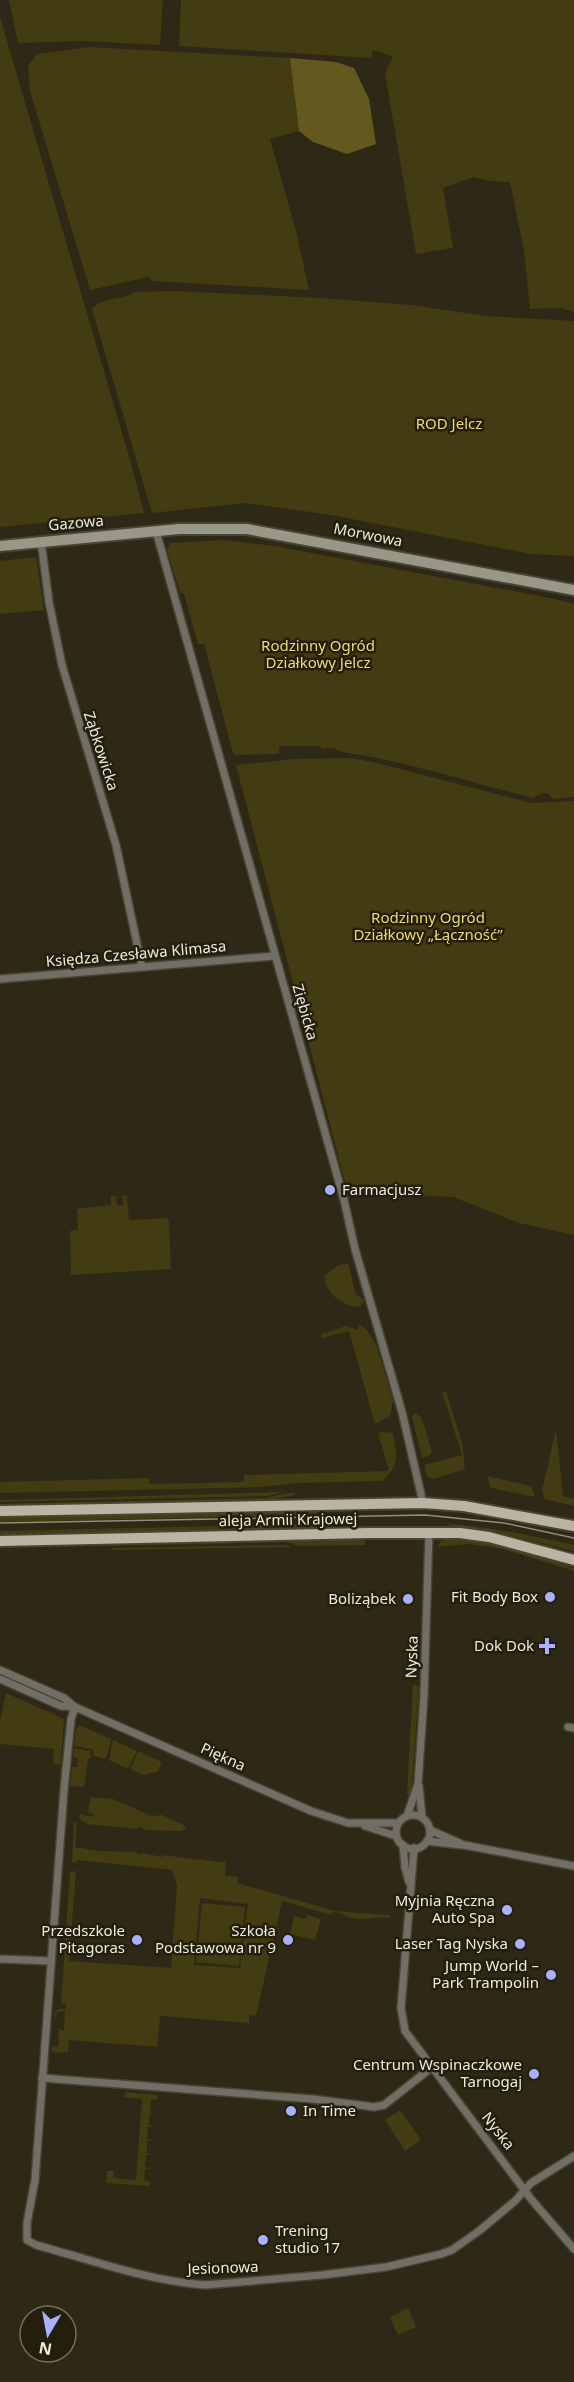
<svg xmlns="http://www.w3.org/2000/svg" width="574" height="2382" viewBox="0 0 574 2382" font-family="'Noto Sans',sans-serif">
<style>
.green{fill:#433b11;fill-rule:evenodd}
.forest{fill:#63591f}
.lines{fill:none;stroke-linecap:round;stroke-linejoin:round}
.street-casing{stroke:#484432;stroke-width:10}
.secondary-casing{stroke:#484432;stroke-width:14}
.primary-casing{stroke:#484432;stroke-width:14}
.street{stroke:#716f65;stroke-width:7}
.secondary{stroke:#999788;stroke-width:10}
.primary{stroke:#b9b5a2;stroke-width:10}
.tram{stroke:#908d7d;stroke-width:1.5}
.poi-dot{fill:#a9b0fc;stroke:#231f0c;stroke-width:2}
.labels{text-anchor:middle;stroke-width:5;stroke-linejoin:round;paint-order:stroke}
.park-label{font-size:15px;fill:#edda72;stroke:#231f0c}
.street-label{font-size:15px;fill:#eceade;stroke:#231f0c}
.poi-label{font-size:15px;fill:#eceade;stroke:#231f0c;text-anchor:end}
</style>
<rect width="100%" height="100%" fill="#2d2916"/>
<g class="green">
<path d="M9,0H163L160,45L82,41L18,43Z"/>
<path d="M181,0H574V312L560,308L530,309L524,251L510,182L489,181L474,177L443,188L453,248L416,254L385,73L393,57L378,51H372L371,58L179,46Z"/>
<path d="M0,17L130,460L144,513L0,527Z"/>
<path d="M89,47L290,58L299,131L270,139L296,231L309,290L153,281L148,277L90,290L30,91L28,66L37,54Z"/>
<path d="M175,291L320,298L411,305L486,316L574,321V556L531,554L331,515L261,505L245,503L152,513L92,309C104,296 125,300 135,292Z"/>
<path d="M224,540L275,546L555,599L574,604V797L553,799L548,793H542L533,798C472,783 410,762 348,753C335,751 337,746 321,749V746H279V754L236,755L233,753L204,644H198L184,594L180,592L167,550L170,543Z"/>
<path d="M36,557L44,610L0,614V561Z"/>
<path d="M350,758L373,762L531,803L574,801V1235L519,1223L453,1197L348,1193L236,765L294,759Z"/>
<path d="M127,1195L129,1220L167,1218L169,1222L171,1269L71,1275L70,1231L78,1230L77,1209L111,1205V1196H118L116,1198L117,1205H123V1198L120,1196Z"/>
<path d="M348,1263L356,1295L365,1300L359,1307C343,1307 322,1291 325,1275L339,1265Z"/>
<path d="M359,1324L367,1330L376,1344L393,1401L390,1416L375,1424L349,1331L322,1338L321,1334L346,1326L358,1330Z"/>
<path d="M446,1391L463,1446L465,1469L433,1479L427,1477L424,1465L462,1455L442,1392Z"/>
<path d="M415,1413L422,1418L432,1452L429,1456L422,1458L412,1416Z"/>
<path d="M556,1429L563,1496L574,1499V1506L545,1499L542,1491Z"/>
<path d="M382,1432L393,1433C397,1455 400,1465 382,1481L297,1483L262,1487L0,1493V1482L149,1478V1484L243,1482L244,1475L389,1471L378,1433Z"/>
<path d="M487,1476L527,1485L532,1487L535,1497L491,1488Z"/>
<path d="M284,1492L267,1496L0,1502V1500Z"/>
<path d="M294,1492L296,1495L271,1500L0,1506V1504L265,1498Z"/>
<path d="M317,1510V1515L0,1522V1517Z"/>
<path d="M445,1523C489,1527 531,1535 574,1545V1551L497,1532L454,1527Z"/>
<path d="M317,1524V1528L0,1535V1531Z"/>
<path d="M365,1539V1545L298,1546L287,1542L114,1546Z"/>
<path d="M448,1539L495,1543L574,1568V1571L503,1549L469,1544L437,1547L441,1541Z"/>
<path d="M287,1545L292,1547L111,1550L112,1548Z"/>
<path d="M413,1684L419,1687L411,1796L407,1794Z"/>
<path d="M6,1693L64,1719L59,1783V1784L61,1764L53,1763L54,1749L0,1744V1722Z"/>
<path d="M79,1725L111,1739L106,1759L94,1756L92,1749L74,1746L76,1730Z"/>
<path d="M113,1740L137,1751L128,1769L109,1760Z"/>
<path d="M74,1748L90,1751L92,1757L88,1759L84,1787L70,1786L72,1767H77L78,1758L73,1757Z"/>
<path d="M138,1751L162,1762L158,1771L143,1775L130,1769Z"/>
<path d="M91,1797L113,1799L152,1816L162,1815L184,1825L186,1828L182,1831L143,1830V1828L138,1827L137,1829L87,1824L80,1820L79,1814L92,1817L93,1814L88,1812Z"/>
<path d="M74,1822L77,1823L75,1847L100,1851L136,1852L140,1855L141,1853L163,1857V1855L199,1860L200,1859L218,1862L226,1861L225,1876L238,1877L237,1883L335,1911L387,1915H390V1918C377,1916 365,1921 351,1918C344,1916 340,1912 332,1912L331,1915L282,1901L256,2016L249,2015V2023L160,2016L157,2047L69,2040L68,2052L55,2053L52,2051V2046L58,2047L59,2031L55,2029L64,2030L65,2011L57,2012L55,2021V2012L58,2009H66V2003L61,2004L70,1872L76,1871L69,1961L171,1968L177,1885L172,1870L77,1860V1863H72ZM200,1898L247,1904L249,1907L247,1908L240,1968L194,1965Z"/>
<path d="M202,1903L245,1907L239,1966L196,1962Z"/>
<path d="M307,1915L321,1919L315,1940L290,1934L294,1916L306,1919Z"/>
<path d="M125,2092L157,2095L158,2099L151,2100L150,2111L156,2112L150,2113L149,2125L155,2127H148L147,2139L154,2141H147V2153L153,2155H146L145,2167L152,2168L145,2169L144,2180L150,2182V2186L106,2183L107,2171H114L113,2178L136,2180L142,2099L124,2097Z"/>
<path d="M400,2110L421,2140L405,2151L385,2120Z"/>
<path d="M408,2308L416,2327L398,2335L390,2317Z"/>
</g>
<path class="forest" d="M290,58L336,62L354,68L369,99L376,144L347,154L313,142L299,131Z"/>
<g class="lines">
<defs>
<g id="street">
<path d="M156,531L344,1200L355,1249L402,1412L423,1503"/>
<path d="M41,541L49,602L62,665L116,845L142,967"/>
<path d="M0,979L275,956"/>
<path d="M0,1670L64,1698L75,1707L311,1811L348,1823H398"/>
<path d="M0,1679L61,1706L75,1707"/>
<path d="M75,1707L71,1719L64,1790L35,2180L27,2223V2240L36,2245C92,2260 148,2281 205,2285L322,2275L386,2267L441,2254L452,2250L479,2231L515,2201L531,2183L574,2156"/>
<path d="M568,1727L574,1728"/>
<path d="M419,1786L422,1817"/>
<circle cx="413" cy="1832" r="17"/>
<path d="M407,1816L418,1784L424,1695L429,1532"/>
<path d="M365,1826L396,1836"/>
<path d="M430,1830L464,1845L574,1866"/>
<path d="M427,1841L461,1845"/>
<path d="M403,1845L405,1867L409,1882"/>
<path d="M414,1848L401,2008L405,2031L531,2199L574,2249"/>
<path d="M0,1959L51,1961"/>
<path d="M42,2078L313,2099L374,2107L384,2105L431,2068"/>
</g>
<path id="secondary" d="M0,546L179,529H247L574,590"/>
<g id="primary">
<path d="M0,1511L423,1503L464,1506L574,1526"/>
<path d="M0,1541L369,1533H460L489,1537L574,1560"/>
</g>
</defs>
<use href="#street" class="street-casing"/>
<use href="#secondary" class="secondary-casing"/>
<use href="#primary" class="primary-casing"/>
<use href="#street" class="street"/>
<use href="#secondary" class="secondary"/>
<use href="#primary" class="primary"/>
<path class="tram" d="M0,1523L425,1515L504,1523L574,1538"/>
</g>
<g class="poi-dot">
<circle cx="330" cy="1190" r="6"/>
<circle cx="550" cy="1597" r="6"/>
<circle cx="408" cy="1599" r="6"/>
<path d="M544 1637h6v6h6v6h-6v6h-6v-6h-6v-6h6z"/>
<circle cx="507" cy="1910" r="6"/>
<circle cx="137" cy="1940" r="6"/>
<circle cx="288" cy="1940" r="6"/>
<circle cx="520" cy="1944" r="6"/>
<circle cx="551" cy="1975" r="6"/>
<circle cx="534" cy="2074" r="6"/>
<circle cx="291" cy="2111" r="6"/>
<circle cx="263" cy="2240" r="6"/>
</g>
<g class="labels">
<g class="park-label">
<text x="449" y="429">ROD Jelcz</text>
<text x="318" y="651">Rodzinny Ogród<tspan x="318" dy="17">Działkowy Jelcz</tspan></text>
<text x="428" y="923">Rodzinny Ogród<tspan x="428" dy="17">Działkowy „Łączność”</tspan></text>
</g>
<g class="street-label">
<text transform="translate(76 523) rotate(-5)" y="5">Gazowa</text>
<text transform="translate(368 535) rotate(11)" y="5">Morwowa</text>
<text transform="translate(101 751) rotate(72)" y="5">Ząbkowicka</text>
<text transform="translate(136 954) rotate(-5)" y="5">Księdza Czesława Klimasa</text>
<text transform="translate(305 1012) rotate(74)" y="5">Ziębicka</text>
<text transform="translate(288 1520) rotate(-1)" y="5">aleja Armii Krajowej</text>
<text transform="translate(412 1657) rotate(-88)" y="5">Nyska</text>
<text transform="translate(223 1757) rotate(24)" y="5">Piękna</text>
<text transform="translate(498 2131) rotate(52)" y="5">Nyska</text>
<text transform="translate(223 2268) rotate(-2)" y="5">Jesionowa</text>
</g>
<g class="poi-label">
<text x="342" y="1195" text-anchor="start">Farmacjusz</text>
<text x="538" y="1602">Fit Body Box</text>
<text x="396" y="1604">Boliząbek</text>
<text x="534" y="1651">Dok Dok</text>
<text x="495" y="1906">Myjnia Ręczna<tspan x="495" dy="17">Auto Spa</tspan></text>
<text x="125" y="1936">Przedszkole<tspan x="125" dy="17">Pitagoras</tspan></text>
<text x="276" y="1936">Szkoła<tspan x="276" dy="17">Podstawowa nr 9</tspan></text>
<text x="508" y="1949">Laser Tag Nyska</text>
<text x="539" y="1971">Jump World –<tspan x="539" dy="17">Park Trampolin</tspan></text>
<text x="522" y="2070">Centrum Wspinaczkowe<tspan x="522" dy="17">Tarnogaj</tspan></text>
<text x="303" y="2116" text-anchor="start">In Time</text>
<text x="275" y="2236" text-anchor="start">Trening<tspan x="275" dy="17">studio 17</tspan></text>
</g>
</g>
<g transform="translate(48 2334) rotate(190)"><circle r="28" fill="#231f0c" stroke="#737060" stroke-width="1.5"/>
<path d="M0-4.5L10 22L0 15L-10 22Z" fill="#a9b0fc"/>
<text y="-9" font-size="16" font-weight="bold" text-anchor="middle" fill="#eceade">N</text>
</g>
</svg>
